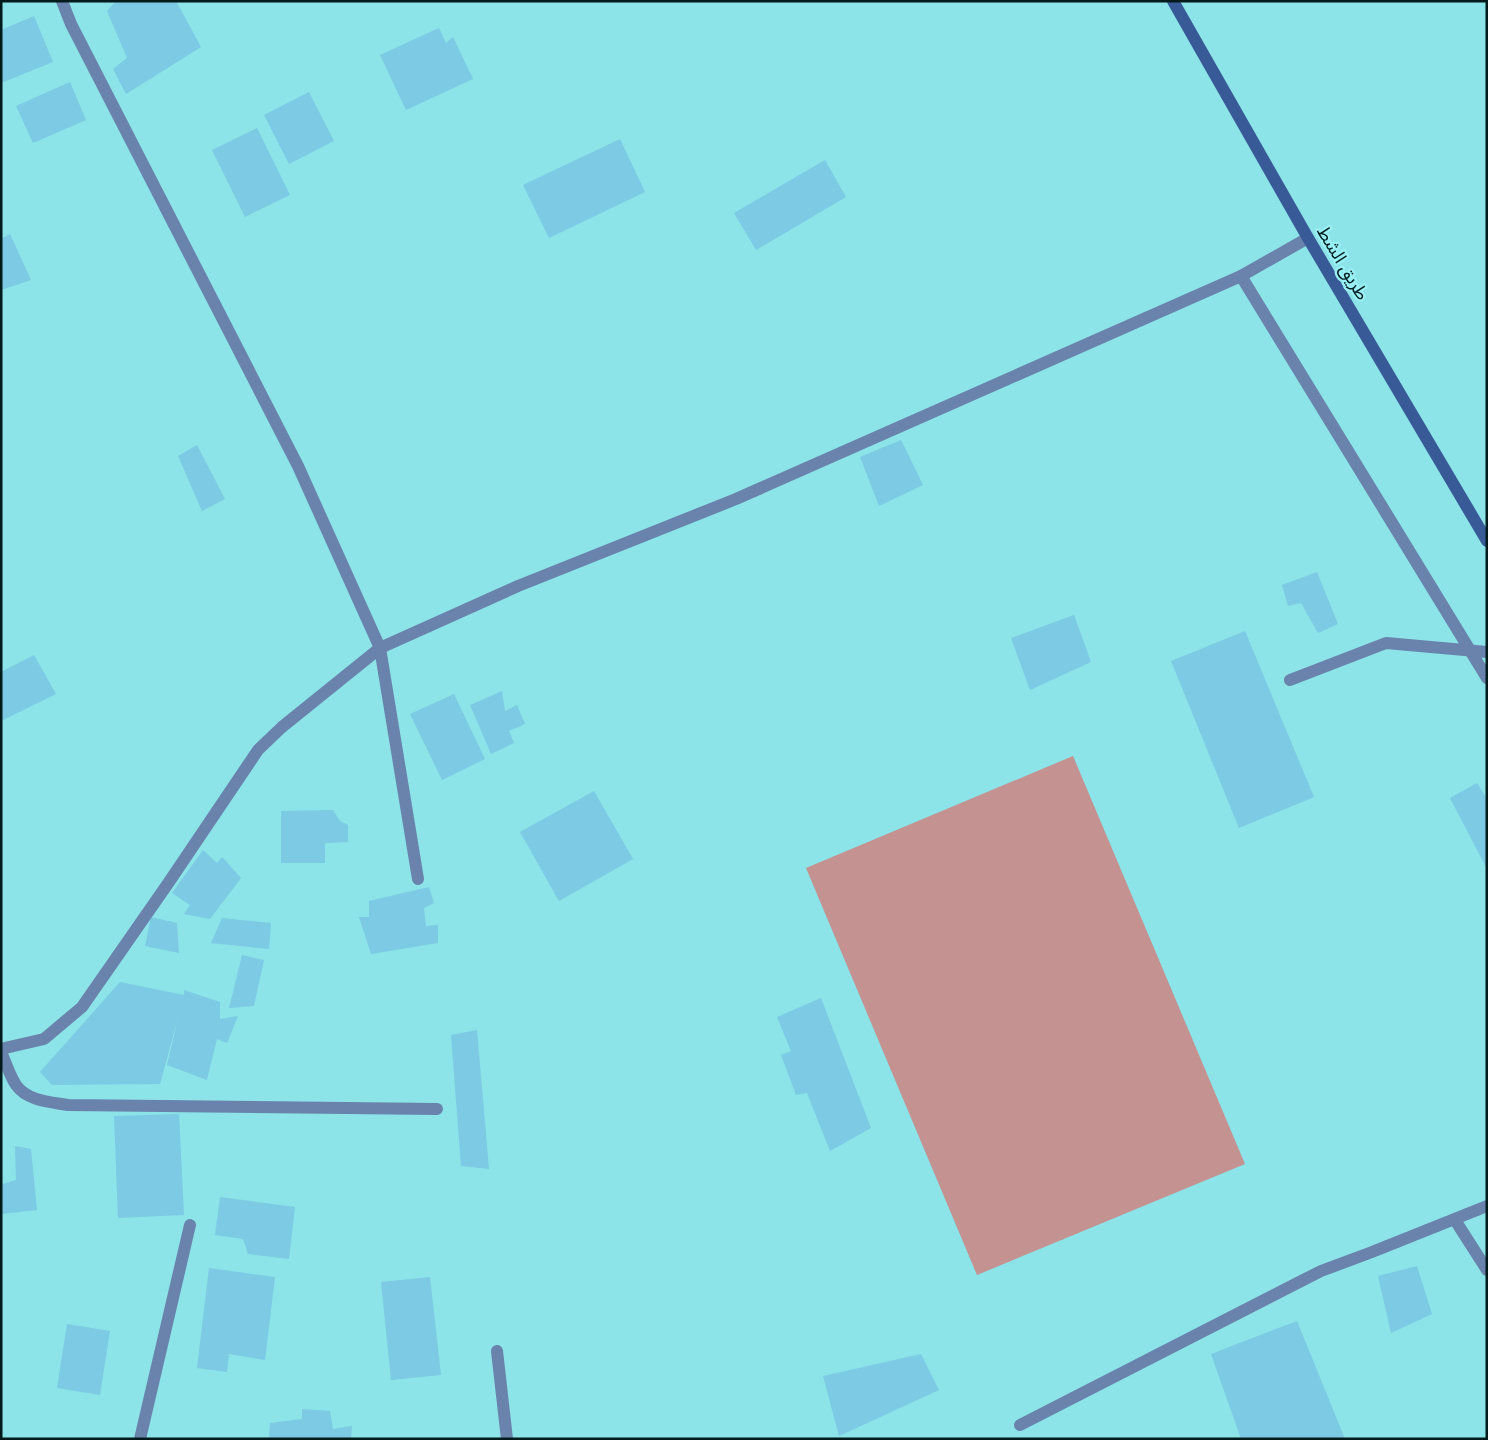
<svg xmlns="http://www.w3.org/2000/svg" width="1488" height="1440" viewBox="0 0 1488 1440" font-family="Mulish,'Noto Sans Arabic',sans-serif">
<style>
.green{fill:#c49291}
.building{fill:#7ccae3}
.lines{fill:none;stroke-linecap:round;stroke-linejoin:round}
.service{stroke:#6a83ac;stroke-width:12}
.minor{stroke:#6a83ac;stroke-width:12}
.secondary{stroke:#385b97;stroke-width:12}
.labels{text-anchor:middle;stroke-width:4.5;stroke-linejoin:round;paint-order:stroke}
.street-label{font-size:18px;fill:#011b1d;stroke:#99f0f5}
</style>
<rect width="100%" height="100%" fill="#8ce3e8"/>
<path class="green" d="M1073,756L1245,1164L977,1275L806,868Z"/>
<g class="building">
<path d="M116,1H176L201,47L126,94L113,69L127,58L107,11Z"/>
<path d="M34,16L53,62L1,83V30Z"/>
<path d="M439,28L446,43L453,37L473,79L406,110L380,55Z"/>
<path d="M70,82L86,120L33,143L16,106Z"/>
<path d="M309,92L334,141L289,164L264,115Z"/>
<path d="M257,128L290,195L245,217L212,150Z"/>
<path d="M620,139L645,192L549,238L523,185Z"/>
<path d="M825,160L846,197L756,250L734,213Z"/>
<path d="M10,234L31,280L1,290V239Z"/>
<path d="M901,440L923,485L879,506L860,457Z"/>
<path d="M197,445L225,499L202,511L178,456Z"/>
<path d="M1317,572L1338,624L1318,633L1301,603L1288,606L1282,585Z"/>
<path d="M1074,615L1091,662L1030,690L1011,638Z"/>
<path d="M1245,631L1314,797L1239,828L1171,661Z"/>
<path d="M34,655L56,694L1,721V672Z"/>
<path d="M502,691L505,711L517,705L525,724L509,731L514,743L491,754L470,705Z"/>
<path d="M454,694L485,759L442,780L410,714Z"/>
<path d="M1477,783L1487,799V869L1450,798Z"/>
<path d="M594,791L633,859L559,901L520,832Z"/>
<path d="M333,810L340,821L348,825V842L325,843V863H281V811Z"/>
<path d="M203,850L217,863L222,857L241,878L210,919L184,914L190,905L172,893Z"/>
<path d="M429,887L434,903L424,908L426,926L438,925V943L371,954L359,917H369V901Z"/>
<path d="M151,917L177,923L179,953L145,946Z"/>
<path d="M222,918L271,923L269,949L211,943Z"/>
<path d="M242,955L264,960L254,1006L229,1008Z"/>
<path d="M120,982L184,995V990L220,1002V1019L238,1016L227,1043L217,1039L207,1080L167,1065L178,1018L160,1084L52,1085L40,1072Z"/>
<path d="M821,998L871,1128L830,1151L807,1093L796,1095L781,1055L791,1051L777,1017Z"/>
<path d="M477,1030L489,1169L461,1166L451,1035Z"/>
<path d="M179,1114L184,1215L118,1218L114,1116Z"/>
<path d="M15,1146L31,1149L37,1210L1,1214V1179L3,1184L16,1180Z"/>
<path d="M220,1197L295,1207L289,1259L248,1254L243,1239L215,1235Z"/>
<path d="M1417,1266L1432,1314L1391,1333L1378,1276Z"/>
<path d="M209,1268L275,1277L265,1360L229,1354L227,1372L197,1368Z"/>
<path d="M430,1277L441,1375L391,1380L381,1282Z"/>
<path d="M1297,1321L1345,1439H1241L1211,1354Z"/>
<path d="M67,1324L110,1331L100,1395L57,1388Z"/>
<path d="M921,1354L939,1390L839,1436L823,1376Z"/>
<path d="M302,1409L330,1411L333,1429L352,1426L351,1439H269L270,1423L302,1419Z"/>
</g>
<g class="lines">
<g class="service">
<path d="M1241,276L1487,678"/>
<path d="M1290,680L1386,643L1487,652"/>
<path d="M1455,1220L1487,1270"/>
<path d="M1020,1425L1321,1271L1372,1252L1487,1206"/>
</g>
<g class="minor">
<path d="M62,1L71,24L298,466L380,648L418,879"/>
<path d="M1,1049L44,1039L82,1007L169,882L258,750L282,727L380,648L518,586L736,499L1241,276L1308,238"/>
<path d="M1,1052C6,1063 10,1076 16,1085C27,1101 51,1102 68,1105L437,1109"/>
<path d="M497,1351L507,1439"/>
<path d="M140,1439L190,1225"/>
</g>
<path class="secondary" d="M1173,1L1308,238L1487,541"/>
</g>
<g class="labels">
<g class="street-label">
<text transform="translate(1343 263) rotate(59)" y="6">طريق الشط</text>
</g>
</g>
<rect width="1488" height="1440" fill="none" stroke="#011b1d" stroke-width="5"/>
</svg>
